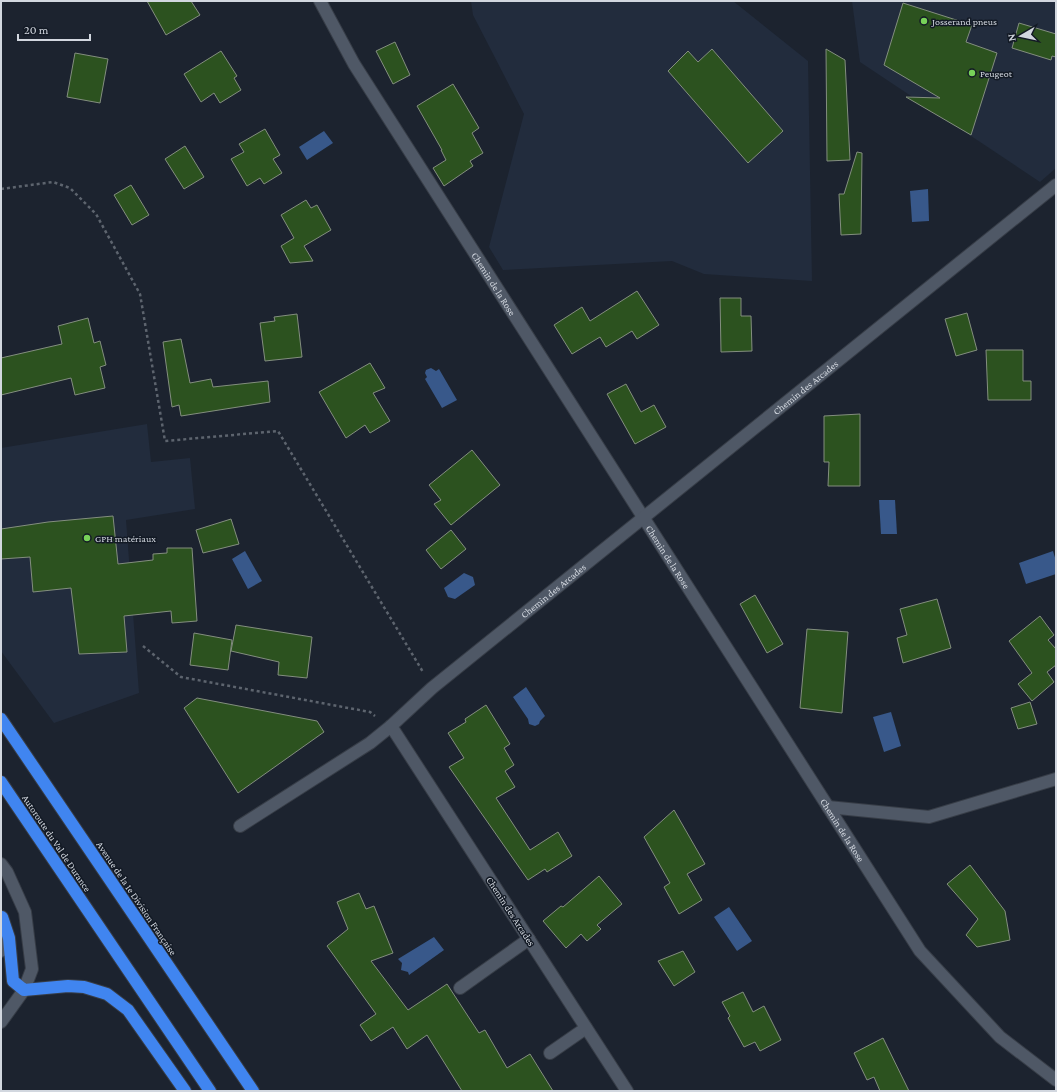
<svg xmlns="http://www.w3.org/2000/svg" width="1057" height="1092" viewBox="0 0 1057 1092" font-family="'Crimson Pro',serif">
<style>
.built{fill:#222c3d}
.water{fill:#38588a}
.building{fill:#2c521f;stroke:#838e7f}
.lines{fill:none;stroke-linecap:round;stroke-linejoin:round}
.minor-casing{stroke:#373d47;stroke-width:14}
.highway-casing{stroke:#373d47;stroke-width:14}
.path{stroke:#5d646e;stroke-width:2.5;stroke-dasharray:3 3;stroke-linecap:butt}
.minor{stroke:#4f5866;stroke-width:12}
.highway{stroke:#4085f0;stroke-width:12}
.poi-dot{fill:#78d259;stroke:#131a25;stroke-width:1.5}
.labels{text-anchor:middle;stroke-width:3;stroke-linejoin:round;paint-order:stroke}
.poi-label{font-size:10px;fill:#d2d7df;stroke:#131a25;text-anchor:start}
.street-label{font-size:10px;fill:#d2d7df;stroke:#131a25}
</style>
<rect width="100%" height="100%" fill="#1c232f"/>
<g class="built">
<path d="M471,1H733L808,61L812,281L704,274L672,261L503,270L489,247L524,114L473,15Z"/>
<path d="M852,1H1056V168L1040,182L860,62Z"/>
<path d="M147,424L151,462L190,458L195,509L126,520L139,693L54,723L1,651V448Z"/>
</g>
<g class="water">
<path d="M324,131L333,143L307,160L299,147Z"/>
<path d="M928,189L929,221L912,222L910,191Z"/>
<path d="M431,368L436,371L439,369L457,400L442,408L425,379L427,377L425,373L426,370Z"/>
<path d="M879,500H895L897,534H881Z"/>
<path d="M245,551L262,581L248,589L232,559Z"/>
<path d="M1053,551L1056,561V574L1026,584L1019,563Z"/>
<path d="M464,573L473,577L475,585L455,599L448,597L444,588Z"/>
<path d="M526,687L545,716L540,721L539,724L535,726L529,724L528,719L513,697Z"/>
<path d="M891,712L901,746L884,752L873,717Z"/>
<path d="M729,907L752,941L737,951L714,917Z"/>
<path d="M434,937L444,950L409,975L408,972L401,970L402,963L398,959Z"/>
</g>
<g class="building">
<path d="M147,1H191L200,15L166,35Z"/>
<path d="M903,3L972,25L966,42L997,53L971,135L906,97L940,98L884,65Z"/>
<path d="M1019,23L1056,34V57L1052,56L1051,60L1012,48Z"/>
<path d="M395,42L410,75L393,84L376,51Z"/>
<path d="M712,49L783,131L748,163L668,71L688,51L698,62Z"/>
<path d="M826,49L845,60L850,160L827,161Z"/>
<path d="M221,51L237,76L234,78L241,90L220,103L214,93L201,102L184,74Z"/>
<path d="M75,53L108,59L100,103L67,97Z"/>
<path d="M453,84L479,128L472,133L483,153L470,161L473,166L444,186L433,168L446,160L441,150H442L417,106Z"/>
<path d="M265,129L280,155L273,159L282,173L264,184L260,178L247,186L231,159L244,152L239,144Z"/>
<path d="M185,146L204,177L184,189L165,159Z"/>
<path d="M857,152L862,153L861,234L841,235L839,194H844Z"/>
<path d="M131,185L149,215L132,225L114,195Z"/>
<path d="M306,200L311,208L317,205L331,230L304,246L313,261L290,263L281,246L294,238L281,215Z"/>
<path d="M637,291L659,325L637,339L632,331L606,347L600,337L572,354L554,325L582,307L590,321Z"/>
<path d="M720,298H741V316H751L752,351L721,352Z"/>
<path d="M967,313L977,350L956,356L945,319Z"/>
<path d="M297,314L302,357L265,361L260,323L275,321L274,317Z"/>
<path d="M88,318L94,343L100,341L106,365L100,367L105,388L75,395L71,378L1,395V358L62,344L58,326Z"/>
<path d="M181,339L190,383L211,379L213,387L268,381L270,402L181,416L179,405L172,407L163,342Z"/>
<path d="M986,350H1023V381H1031V400H988Z"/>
<path d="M370,363L385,388L373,393L390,421L370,433L365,425L346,438L319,392Z"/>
<path d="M626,384L641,412L654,405L666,427L635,444L607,394Z"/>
<path d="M860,414V486H828L829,462H824V416Z"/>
<path d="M472,450L500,485L451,525L434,504L441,500L429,485Z"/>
<path d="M113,516L118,564L153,560V554L167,553V548H192L197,621L172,623L171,611L124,616L127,652L79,654L71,588L33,592L30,557L1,559V529L48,522Z"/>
<path d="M231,519L239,544L203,553L196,530Z"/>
<path d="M451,530L466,549L441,569L426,550Z"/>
<path d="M755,595L783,644L767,653L740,604Z"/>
<path d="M937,599L951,648L903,663L897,638L907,635L900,609Z"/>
<path d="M1040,616L1054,635L1048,640L1056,649V665L1047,672L1054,682L1032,701L1018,684L1032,673L1009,641Z"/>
<path d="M236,625L312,637L307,678L278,675L279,662L231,651Z"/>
<path d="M807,629L848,632L842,713L800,708Z"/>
<path d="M194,633L232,640L228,670L190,665Z"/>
<path d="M197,698L317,721L324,732L238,793L184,708Z"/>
<path d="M1030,702L1037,724L1018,729L1011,708Z"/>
<path d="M486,705L510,744L504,748L514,765L505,771L515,787L496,798L530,850L558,832L572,856L547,872L545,869L528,880L449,767L464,758L448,733L466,722L465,719Z"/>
<path d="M674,810L705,864L687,874L702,900L679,914L664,887L670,883L644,837Z"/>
<path d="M970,865L1005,911L1010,940L977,947L966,935L978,919L947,884Z"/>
<path d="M599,876L622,904L597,925L601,929L587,941L581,934L566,948L543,921L561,906L563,907Z"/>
<path d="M359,893L366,909L374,906L393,953L371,961L408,1010L447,984L479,1033L485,1030L507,1068L530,1054L553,1091H462L427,1035L407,1049L393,1027L371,1041L360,1025L376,1014L327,946L348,929L337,902Z"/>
<path d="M683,951L695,972L674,986L658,961Z"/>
<path d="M743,992L753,1012L764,1006L781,1040L760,1051L755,1042L744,1047L728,1018L730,1016L722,1002Z"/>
<path d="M883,1038L909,1091H880L874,1077L867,1080L854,1053Z"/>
</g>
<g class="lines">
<defs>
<g id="minor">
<path id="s1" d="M320,1L354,64L920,951L1000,1037L1056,1080"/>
<path d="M828,807L929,817L1056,779"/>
<path d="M240,826L370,743L391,726"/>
<path d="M1,864L7,872L25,912L32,969L24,990L1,1022"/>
<path d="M1,951L2,919"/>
<path d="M460,988L529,939"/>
<path d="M550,1053L586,1028"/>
<path id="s2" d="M627,1091L391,726L432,688L1056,185"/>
</g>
<g id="highway">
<path d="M1,719L253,1091"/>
<path d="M1,782L210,1091"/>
<path d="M2,917L9,938L13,981L24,990L68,986L84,987L107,994L128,1010L185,1091"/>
</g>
</defs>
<use href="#minor" class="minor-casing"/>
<use href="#highway" class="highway-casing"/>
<g class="path">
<path d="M1,189L53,182L70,188L96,214L140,294L165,441L278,431L423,672"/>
<path d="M143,646L181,677L370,712L375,716"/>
</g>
<use href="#minor" class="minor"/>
<use href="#highway" class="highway"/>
</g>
<g class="poi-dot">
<circle cx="924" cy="21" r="4"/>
<circle cx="972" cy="73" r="4"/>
<circle cx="87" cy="538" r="4"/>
</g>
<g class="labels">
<g class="poi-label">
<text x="932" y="25">Josserand pneus</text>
<text x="980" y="77">Peugeot</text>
<text x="95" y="542">GPH matériaux</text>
</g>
<g class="street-label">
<text dy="4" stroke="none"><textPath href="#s1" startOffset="332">Chemin de la Rose</textPath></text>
<text dy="4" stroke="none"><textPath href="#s2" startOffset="970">Chemin des Arcades</textPath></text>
<text dy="4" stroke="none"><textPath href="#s1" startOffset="656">Chemin de la Rose</textPath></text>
<text dy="4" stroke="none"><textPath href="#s2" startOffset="646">Chemin des Arcades</textPath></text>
<text dy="4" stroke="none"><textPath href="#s1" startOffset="980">Chemin de la Rose</textPath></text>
<text transform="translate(57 843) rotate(56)" y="4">Autoroute du Val de Durance</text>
<text transform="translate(137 898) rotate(56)" y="4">Avenue de la 1e Division Française</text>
<text transform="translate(511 911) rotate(57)" y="4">Chemin des Arcades</text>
</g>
</g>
<rect width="1057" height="1092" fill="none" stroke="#d2d7df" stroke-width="4"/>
<g transform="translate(1021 36) rotate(261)" stroke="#131a25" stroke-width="3" paint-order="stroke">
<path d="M0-3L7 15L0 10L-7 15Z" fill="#d2d7df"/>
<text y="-6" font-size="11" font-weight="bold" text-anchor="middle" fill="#d2d7df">N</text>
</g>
<path d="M18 34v6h72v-6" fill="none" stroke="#d2d7df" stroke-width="2"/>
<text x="24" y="34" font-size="12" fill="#d2d7df" stroke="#131a25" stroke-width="3" paint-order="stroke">20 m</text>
</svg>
